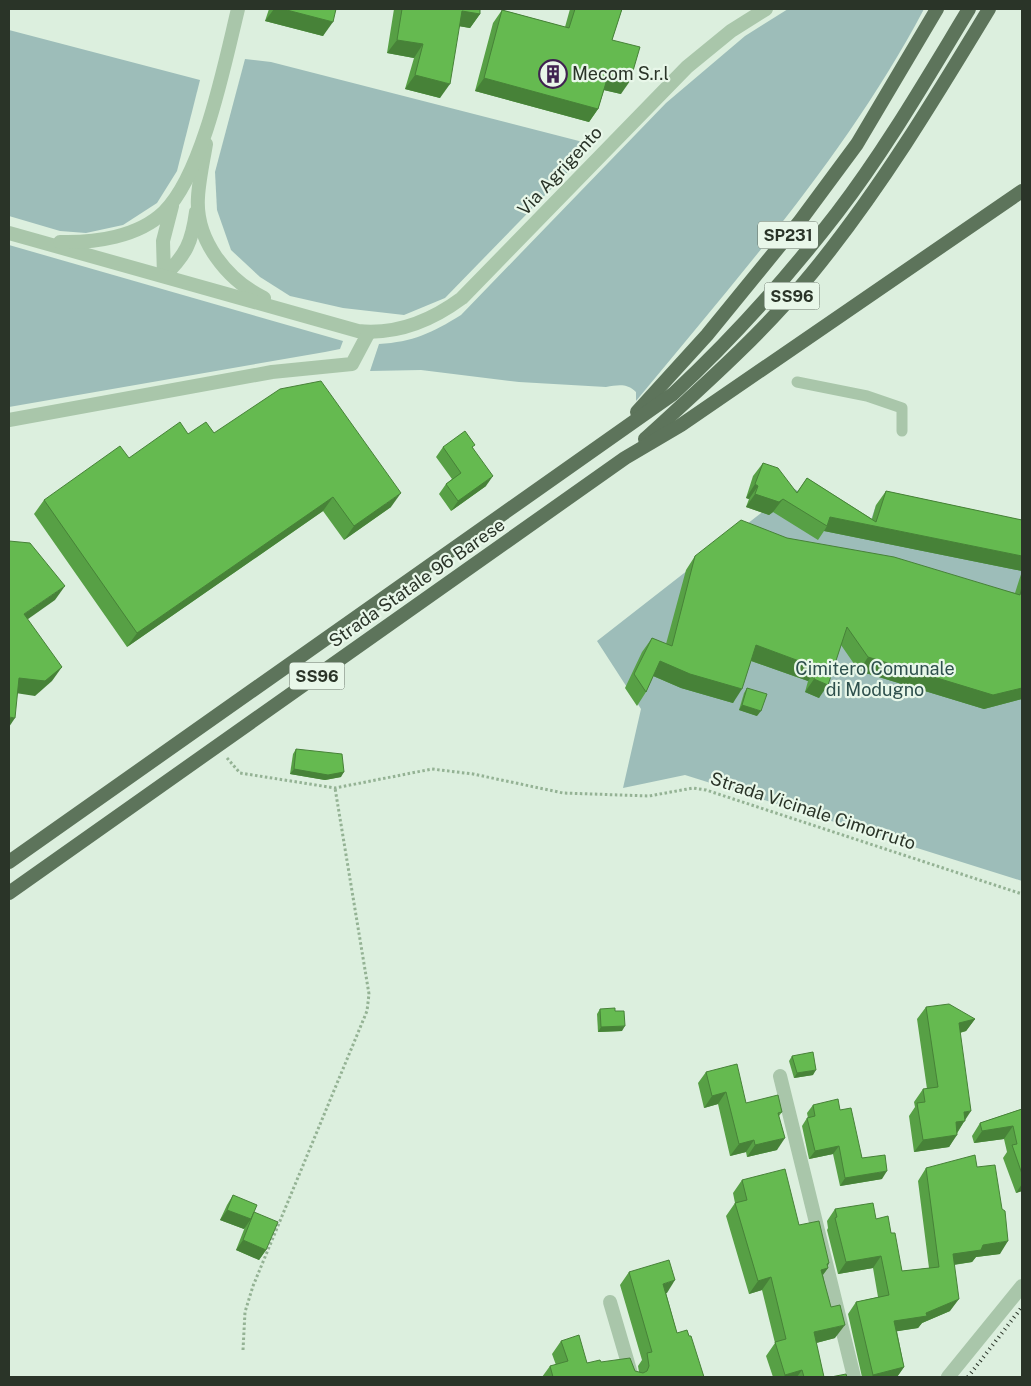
<svg xmlns="http://www.w3.org/2000/svg" width="1031" height="1386" viewBox="0 0 1031 1386" font-family="'Public Sans',sans-serif">
<style>
.green{fill:#9dbdb9}
.lines{fill:none;stroke-linecap:round;stroke-linejoin:round}
.path{stroke:#94b294;stroke-width:3;stroke-dasharray:2.5 2.5;stroke-linecap:butt}
.service{stroke:#a9c6aa;stroke-width:11}
.minor{stroke:#a9c6aa;stroke-width:14}
.primary{stroke:#5d745b;stroke-width:14}
.rail{stroke:#2a3428;stroke-width:4;stroke-dasharray:1 4;stroke-linecap:butt}
.wall{fill:#57a045}
.shaded-wall{fill:#478238}
.building{fill:#65ba50;stroke:#478238}
.labels{text-anchor:middle;stroke-width:4.5;stroke-linejoin:round;paint-order:stroke}
.shield{fill:#e8f7e9;stroke:#636e62;stroke-width:1}
.shield-label{font-size:16px;font-weight:bold;fill:#2a3428}
.poi-label{font-size:18px;fill:#2a3428;stroke:#e8f7e9;text-anchor:start}
.street-label{font-size:18px;fill:#2a3428;stroke:#e8f7e9}
.park-label{font-size:18px;fill:#2e504d;stroke:#e8f7e9}
</style>
<rect width="100%" height="100%" fill="#dcefde"/>
<g class="green">
<path d="M788,9H924C848,153 739,276 636,401V392C627,383 618,385 606,387L519,382L421,370L370,371L379,344C413,342 432,333 461,315L666,103L745,36Z"/>
<path d="M9,30L200,80L177,171L157,203L123,225L86,233L60,231L9,216Z"/>
<path d="M245,59L271,62L579,141L591,148L445,298L404,315L343,308L290,296L260,277L231,250L217,210L215,172Z"/>
<path d="M9,245L343,341L340,349L325,352L9,407Z"/>
<path d="M793,488L867,532L876,505L1022,535V881L685,775L623,788L641,709L597,641Z"/>
</g>
<g class="lines">
<g class="path">
<path d="M227,758L240,773L335,788L432,769L473,774L563,793L649,796L693,788L706,790L1022,894"/>
<path d="M243,1350L245,1312L253,1286L367,1011L369,994L335,788"/>
</g>
<path class="service" d="M797,382L867,396L902,408V431"/>
<g class="minor">
<path d="M206,144C203,162 199,180 198,197C195,240 227,280 264,298"/>
<path d="M172,206L163,241L164,276C186,255 192,242 196,212"/>
<path d="M9,233L358,331C397,335 431,321 462,298L687,67L731,31L766,9"/>
<path d="M60,242C95,243 138,237 164,212C203,174 225,62 238,9"/>
<path d="M9,420L272,372L352,364L369,332"/>
<path d="M780,1076L854,1377"/>
<path d="M610,1302L632,1377"/>
<path d="M948,1377L1022,1286"/>
</g>
<g class="primary">
<path d="M637,412L707,335L800,221L857,144L937,9"/>
<path d="M645,439C703,386 762,334 812,273C879,191 934,100 989,9"/>
<path d="M9,862L673,394C733,338 787,278 837,213C886,149 927,78 969,9"/>
<path d="M9,893L625,458L681,425L1022,191"/>
</g>
<path class="rail" d="M968,1377L1022,1307"/>
</g>
<g class="wall">
<path d="M269,9H336L323,36L265,21Z"/>
<path d="M394,9H480V14L470,28L459,26L440,98L405,89L414,58L387,53Z"/>
<path d="M570,9H622L612,40L621,94L604,90L598,109L589,122L475,91L493,23L502,10L565,27Z"/>
<path d="M214,433L391,507L344,540L323,511L127,647L34,514L44,500L129,458L188,434Z"/>
<path d="M443,447L473,448L486,486L451,511L439,494L446,484L452,479L436,457Z"/>
<path d="M763,463L797,492L807,478L872,519L876,505L886,491L1022,520V699L984,709L859,671L841,645L819,698L805,692L808,681L751,661L733,703L681,688L653,676L646,692L637,706L625,688L642,652L652,638L666,644L686,570L695,556L787,538L1015,593L1022,571L824,531L818,540L773,512L769,515L746,507L749,499L746,498L753,476Z"/>
<path d="M747,688L757,716L739,710L744,693Z"/>
<path d="M296,749L341,777L325,780L290,774L293,754Z"/>
<path d="M926,1007L975,1019L966,1031L960,1033L965,1120L949,1147L914,1152L909,1116L915,1107L914,1102L923,1089H927L917,1019Z"/>
<path d="M600,1009L615,1011L622,1031L598,1032L597,1014Z"/>
<path d="M792,1056L813,1075L794,1078L789,1061Z"/>
<path d="M706,1072L746,1103L782,1112L779,1116L777,1150L747,1157L746,1152L730,1156L718,1104L704,1108L698,1083Z"/>
<path d="M813,1105L840,1110L862,1158L882,1179L840,1186L833,1154L809,1159L802,1126L807,1118H808L807,1113Z"/>
<path d="M1022,1109V1191L1016,1193L1003,1158L1007,1152L1004,1139L974,1143L972,1136L980,1123Z"/>
<path d="M977,1167L1000,1254L976,1257L972,1262L954,1265L950,1311L922,1323L918,1328L897,1331L904,1367L897,1377H862L848,1314L856,1302L878,1297L873,1268L838,1274L827,1230L828,1228L827,1221L835,1209L876,1219L891,1233L902,1271L929,1268L918,1181L926,1168Z"/>
<path d="M742,1180L799,1225L829,1263L827,1267L828,1268L823,1275L835,1338L816,1343L824,1377H773L766,1356L775,1343L762,1290L749,1294L726,1216L735,1203L733,1193Z"/>
<path d="M233,1195L253,1214L266,1250L259,1260L236,1250L245,1227L244,1229L220,1220L227,1205Z"/>
<path d="M629,1272L667,1293H666L677,1333L689,1336L704,1377H542L550,1366L556,1365L552,1354L561,1341L587,1363L601,1362L639,1372L638,1366L642,1360L620,1285Z"/>
</g>
<g class="shaded-wall">
<path d="M274,9H283L333,22L323,36L265,21Z"/>
<path d="M462,11L480,14L470,28L452,25Z"/>
<path d="M397,40L423,44L414,58L387,53Z"/>
<path d="M415,75L450,84L440,98L405,89Z"/>
<path d="M608,76L630,81L621,94L599,89Z"/>
<path d="M484,78L598,109L589,122L475,91Z"/>
<path d="M493,476L486,486L451,511L458,501Z"/>
<path d="M755,484L758,486L749,499L746,498Z"/>
<path d="M401,493L391,507L344,540L354,526Z"/>
<path d="M755,494L783,499L773,512L769,515L746,507Z"/>
<path d="M333,497L323,511L127,647L137,633Z"/>
<path d="M830,517L1022,556V571L824,531L827,526Z"/>
<path d="M65,586L55,600L14,629L24,614Z"/>
<path d="M756,645L818,668L808,681L746,659Z"/>
<path d="M868,657L1022,688V699L984,709L859,671Z"/>
<path d="M660,661L742,689L733,703L681,688L651,675Z"/>
<path d="M62,667L52,681L35,696L9,692L19,678Z"/>
<path d="M814,679L828,685L819,698L805,692Z"/>
<path d="M742,705L761,711L757,716L739,710Z"/>
<path d="M9,717L15,718L9,727Z"/>
<path d="M294,769L344,772L341,777L325,780L290,774Z"/>
<path d="M975,1019L966,1031L950,1035L959,1023Z"/>
<path d="M625,1026L622,1031L598,1032L601,1027Z"/>
<path d="M816,1070L813,1075L794,1078L797,1073Z"/>
<path d="M726,1092L718,1104L704,1108L712,1096Z"/>
<path d="M971,1111L956,1134L947,1135L964,1112Z"/>
<path d="M1013,1126L1004,1139L974,1143L982,1131Z"/>
<path d="M957,1135L949,1147L914,1152L923,1140Z"/>
<path d="M785,1138L777,1150L747,1157L755,1145Z"/>
<path d="M754,1140L746,1152L730,1156L739,1144Z"/>
<path d="M839,1146L833,1154L809,1159L815,1151Z"/>
<path d="M887,1171L882,1179L840,1186L845,1178Z"/>
<path d="M1022,1184V1191L1016,1193Z"/>
<path d="M227,1210L251,1219L244,1229L220,1220Z"/>
<path d="M243,1240L266,1250L259,1260L236,1250Z"/>
<path d="M1008,1241L1000,1254L976,1257L972,1262L944,1266L953,1254L983,1245Z"/>
<path d="M881,1256L873,1268L838,1274L846,1262Z"/>
<path d="M829,1263L826,1269L828,1268L818,1281L821,1270L827,1264Z"/>
<path d="M771,1277L762,1290L749,1294L758,1281Z"/>
<path d="M675,1280L667,1293L654,1297L663,1284Z"/>
<path d="M959,1299L950,1311L922,1323L918,1328L886,1333L894,1321L926,1313Z"/>
<path d="M845,1325L835,1338L805,1346L814,1332Z"/>
<path d="M904,1367L897,1377H871L873,1375Z"/>
<path d="M802,1370L797,1377H783L785,1375Z"/>
</g>
<g class="building">
<path d="M283,9H336L333,22Z"/>
<path d="M402,9H480V14L462,11L450,84L415,75L423,44L397,40Z"/>
<path d="M575,9H622L612,40L640,47L630,81L608,76L598,109L484,78L502,10L569,28Z"/>
<path d="M321,381L401,493L354,526L333,497L137,633L44,500L120,446L129,458L180,422L188,434L206,422L214,433L280,389Z"/>
<path d="M465,431L475,445L472,447L493,476L458,501L446,484L461,473L443,447Z"/>
<path d="M763,463L778,468L797,493L807,478L876,522L886,491L1022,520V556L830,517L827,526L783,499L779,502L755,494L758,486L755,484Z"/>
<path d="M741,520L787,538L894,557L1020,595L1022,587V688L993,695L868,657L847,627L828,685L814,679L818,668L756,645L742,689L690,674L660,661L646,692L634,674L652,638L672,646L695,556Z"/>
<path d="M9,541L30,543L65,586L24,614L62,667L45,681L19,678L15,718L9,717Z"/>
<path d="M747,688L767,694L761,711L742,705Z"/>
<path d="M296,749L342,754L344,772L328,775L294,769Z"/>
<path d="M949,1004L975,1019L959,1023L971,1111L964,1112L965,1121L956,1122L957,1135L923,1140L917,1103L925,1102L923,1089L938,1087L926,1007Z"/>
<path d="M615,1008V1011H624L625,1026L601,1027L600,1009Z"/>
<path d="M813,1052L816,1070L797,1073L792,1056Z"/>
<path d="M737,1064L746,1103L778,1095L782,1112L778,1113L785,1138L755,1145L754,1140L739,1144L726,1092L712,1096L706,1072Z"/>
<path d="M838,1099L840,1110L851,1108L862,1158L885,1155L887,1171L845,1178L839,1146L815,1151L807,1118L815,1116L813,1105Z"/>
<path d="M1022,1109V1174L1012,1145L1017,1144L1013,1126L982,1131L980,1123Z"/>
<path d="M975,1155L977,1167L995,1165L1002,1209L1005,1211L1008,1241L983,1245L981,1250L953,1254L959,1299L926,1313L927,1316L894,1321L904,1367L873,1375L856,1302L889,1295L881,1256L846,1262L835,1218L837,1217L835,1209L873,1203L876,1219L888,1216L891,1233H895L902,1271L939,1267L926,1168Z"/>
<path d="M785,1169L799,1225L819,1221L829,1263L827,1264L828,1268L821,1270L831,1307L840,1305L845,1325L814,1332L824,1377H804L802,1370L785,1375L775,1342L786,1339L771,1277L758,1281L735,1203L747,1200L742,1180Z"/>
<path d="M233,1195L257,1205L251,1219L227,1210Z"/>
<path d="M254,1212L278,1222L266,1250L243,1240Z"/>
<path d="M669,1260L675,1280L663,1284L677,1333L687,1330L689,1336H691L704,1377H553L550,1366L568,1361L561,1341L579,1335L587,1363L600,1360L601,1362L630,1358L635,1371L643,1373L647,1371L649,1366L647,1353L652,1352L629,1272Z"/>
<path d="M846,1374L847,1377H831Z"/>
</g>
<defs>
<symbol id="building-ring" viewBox="-11 -11 22 22"><circle r="9.5" fill="#e8f7e9" stroke="#402251" stroke-width="1.5"/><path d="M-4-6H4V6H1V3H-1V6H-4ZM-2.5-4.3h1.7v1.8h-1.7ZM.8-4.3h1.7v1.8H.8ZM-2.5-1h1.7V.8h-1.7ZM.8-1h1.7V.8H.8Z" fill="#402251"/></symbol>
</defs>
<g fill-rule="evenodd">
<use href="#building-ring" x="537" y="58" width="32" height="32"/>
</g>
<g class="labels">
<g class="shield">
<rect x="758" y="221.5" width="60" height="27" rx="4"/>
<rect x="764.5" y="282.5" width="55" height="27" rx="4"/>
<rect x="289.5" y="662.5" width="55" height="27" rx="4"/>
</g>
<g class="shield-label">
<text x="788" y="241">SP231</text>
<text x="792" y="302">SS96</text>
<text x="317" y="682">SS96</text>
</g>
<g class="poi-label">
<text x="572" y="80">Mecom S.r.l</text>
</g>
<g class="street-label">
<text transform="translate(560 171) rotate(-47)" y="6">Via Agrigento</text>
<text transform="translate(417 583) rotate(-35)" y="6">Strada Statale 96 Barese</text>
<text transform="translate(813 811) rotate(18)" y="6">Strada Vicinale Cimorruto</text>
</g>
<g class="park-label">
<text x="875" y="675">Cimitero Comunale<tspan x="875" dy="21">di Modugno</tspan></text>
</g>
</g>
<rect width="1031" height="1386" fill="none" stroke="#2a3428" stroke-width="20"/>
</svg>
